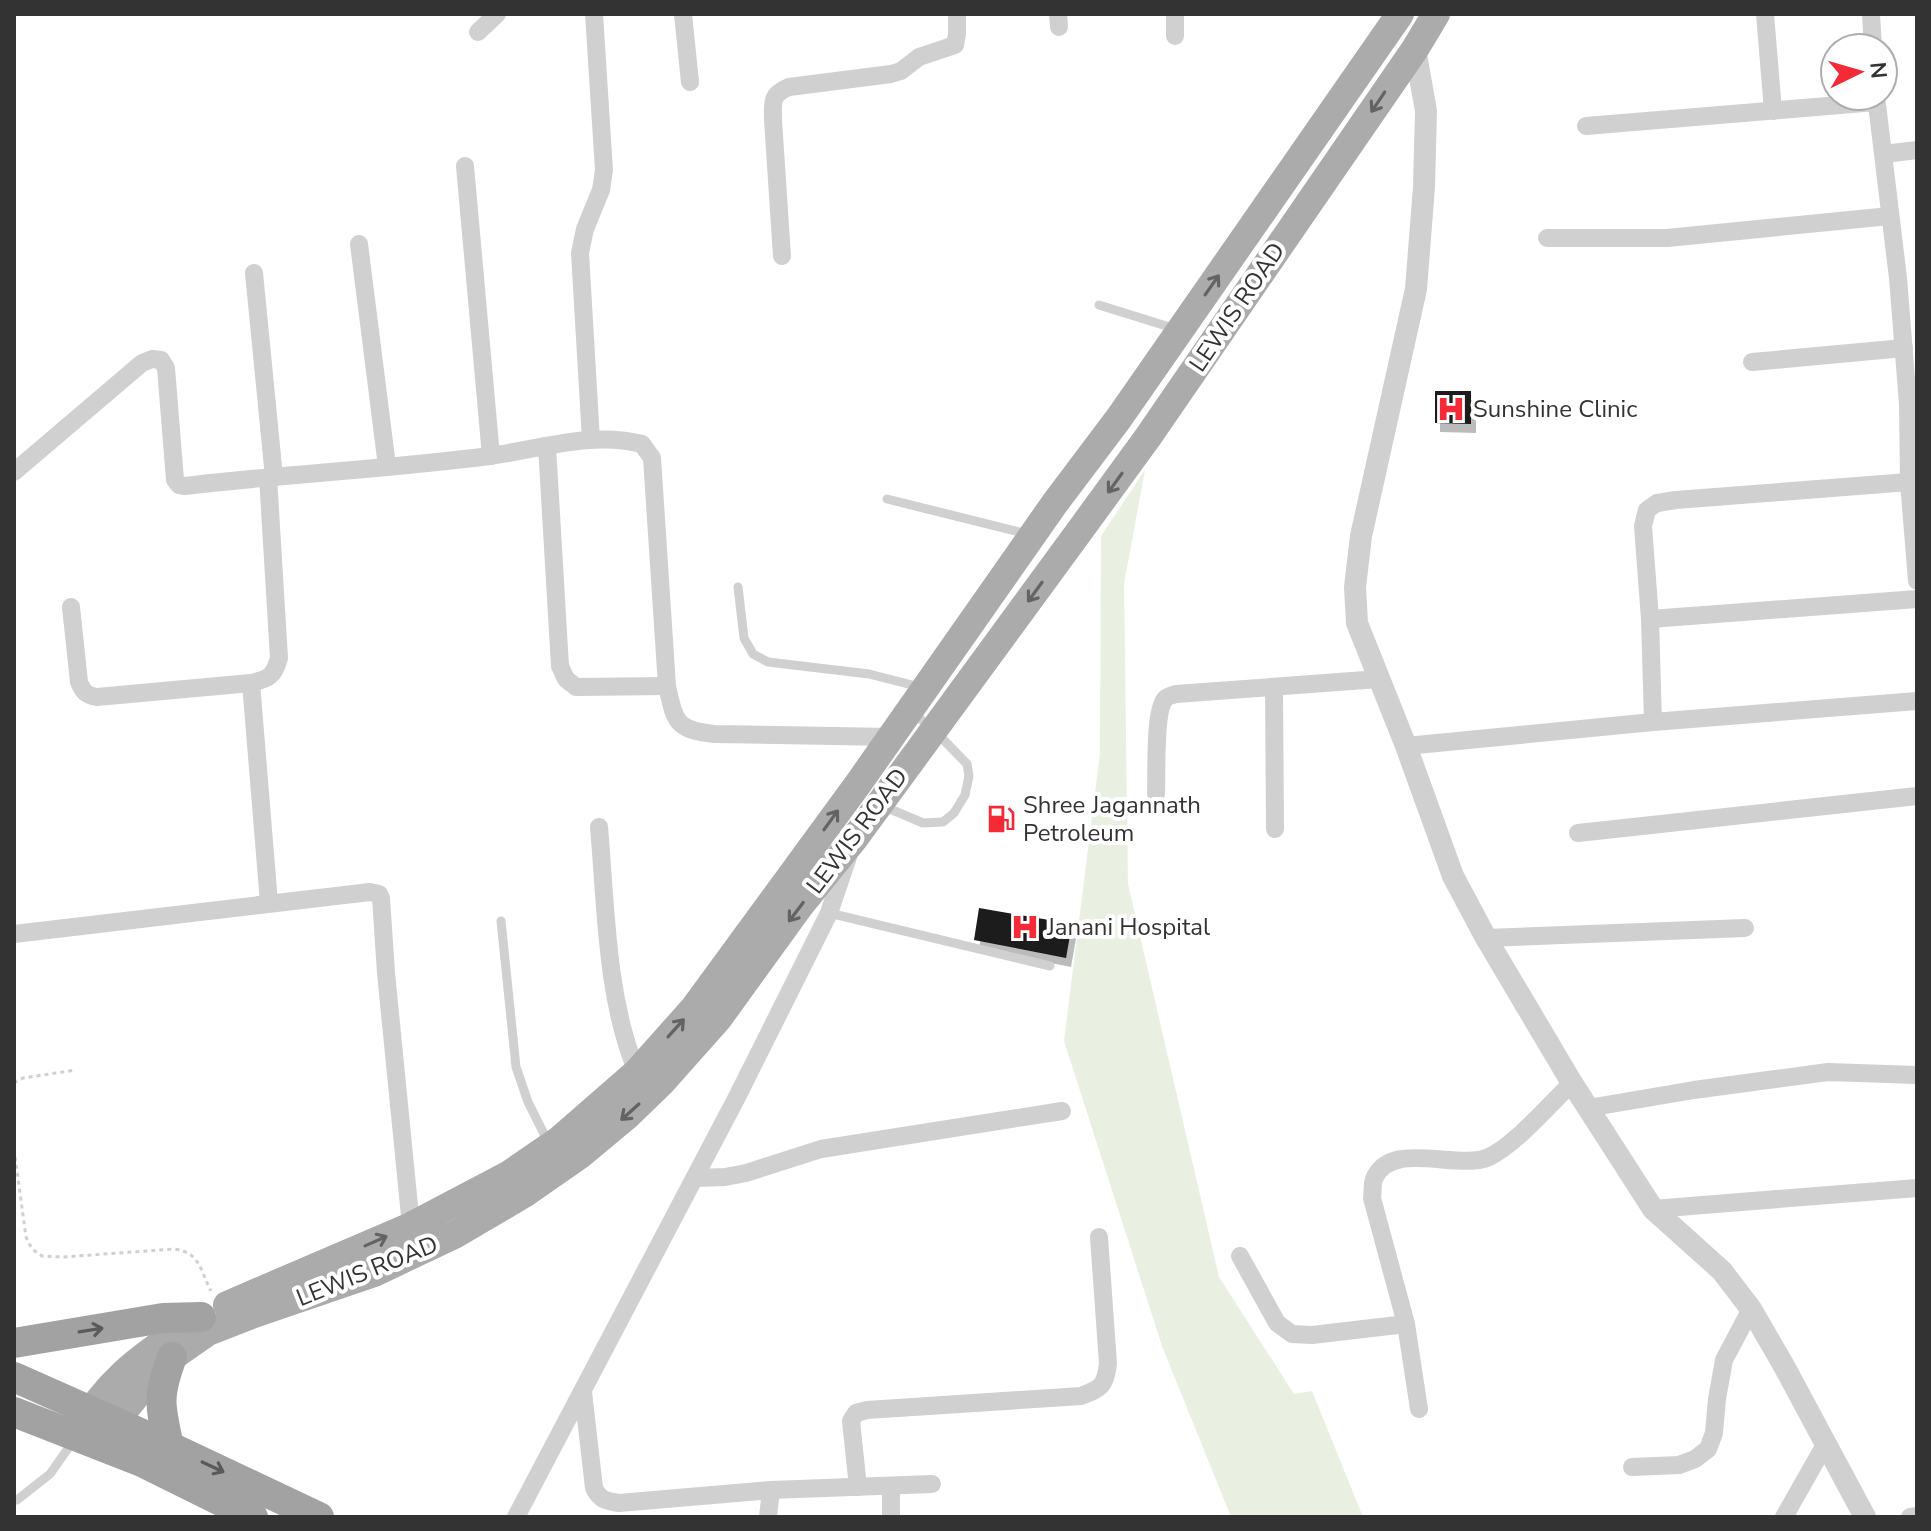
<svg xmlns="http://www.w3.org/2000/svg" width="1931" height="1531" viewBox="0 0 1931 1531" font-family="'Nunito Sans',sans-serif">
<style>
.green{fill:#e9f0e1}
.building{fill:#1a1a1a;filter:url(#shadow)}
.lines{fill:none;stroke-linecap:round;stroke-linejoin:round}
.path{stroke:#d0d0d0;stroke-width:3;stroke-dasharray:4 4;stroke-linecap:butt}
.service{stroke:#d0d0d0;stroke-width:9}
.minor{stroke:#d0d0d0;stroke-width:18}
.tertiary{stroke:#d0d0d0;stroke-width:22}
.primary{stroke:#ababab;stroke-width:28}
.trunk{stroke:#a2a2a2;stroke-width:30}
.oneway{stroke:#636363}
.oneway2{stroke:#5a5a5a}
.labels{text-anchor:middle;stroke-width:8;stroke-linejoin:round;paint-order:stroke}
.street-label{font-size:24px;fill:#333;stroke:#fff}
.poi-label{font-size:24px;fill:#333;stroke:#fff;text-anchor:start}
</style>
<defs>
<filter id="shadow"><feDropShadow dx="5" dy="9" stdDeviation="0" flood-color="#0004"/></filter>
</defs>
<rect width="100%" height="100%" fill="#fff"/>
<path class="green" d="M1145,470L1124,584L1128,884L1219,1277L1294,1394L1312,1391L1363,1517H1231L1162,1346L1064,1041L1100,753L1101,536Z"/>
<g class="building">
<path d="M1435,391H1471V424L1435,423Z"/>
<path d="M979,908L1072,924L1066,958L974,940Z"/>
</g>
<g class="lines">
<g class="path">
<path d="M14,1083L23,1078L76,1070"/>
<path d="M14,1149L26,1237L32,1249L42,1256L63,1257L174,1249C200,1252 200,1270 211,1291"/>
</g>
<g class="service">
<path d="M1099,305L1176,329"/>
<path d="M887,499L1028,534"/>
<path d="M738,587L744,638L753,654L768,662L869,674L920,687"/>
<path d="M883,806L923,823L943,822L954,813L965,795L969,776L967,764L934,730L913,713"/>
<path d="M829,913L1050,966"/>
<path d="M501,921L516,1067L528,1102L548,1142"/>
<path d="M17,1500L50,1474L74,1440"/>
</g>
<g class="minor">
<path d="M683,14L690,82"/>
<path d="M1058,14L1059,27"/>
<path d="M1175,14V36"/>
<path d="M1765,14L1773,111"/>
<path d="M1871,14L1873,48"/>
<path d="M478,32L497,14"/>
<path d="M1876,96L1898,278L1908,404L1909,482L1917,581"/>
<path d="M1586,126L1876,102"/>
<path d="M1884,154L1917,150"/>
<path d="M465,166L491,456"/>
<path d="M1547,238H1667L1890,216"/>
<path d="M359,244L387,466"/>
<path d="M782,256L773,120C773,102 770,95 789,87L891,74L901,71L919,57L955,45L957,34V14"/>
<path d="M254,273L274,477"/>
<path d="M1752,362L1904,348"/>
<path d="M591,440L580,253L585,229L601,190L604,170L594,14"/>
<path d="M547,446L560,666L566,679L576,687L667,686"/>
<path d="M14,472L142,363L152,359L161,360L166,368L175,480L179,485L185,486C286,474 389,469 490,456C539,449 593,431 642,444L652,458L667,686C675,721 675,730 714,734L892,737"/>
<path d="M71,607L79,682C83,692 86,695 97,697L251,683C269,679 274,676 279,658L268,477"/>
<path d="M1650,619L1917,599"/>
<path d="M251,683L269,903"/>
<path d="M1274,687L1275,829"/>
<path d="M1653,722L1650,619L1643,526L1647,510L1657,503L1676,500L1909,482"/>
<path d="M1406,746L1653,722L1917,701"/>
<path d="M1156,794C1157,775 1154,711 1165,699C1168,696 1172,695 1176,694L1379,679"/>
<path d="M599,827C606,906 606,999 637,1072"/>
<path d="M1578,833L1917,796"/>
<path d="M14,934L370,892L379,894L381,898L386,973L411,1226"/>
<path d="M1486,938L1745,928"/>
<path d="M1588,1108L1694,1090L1828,1072L1917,1075"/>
<path d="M696,1178L725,1177L746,1173L821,1149L1062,1111"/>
<path d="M1653,1209L1917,1188"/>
<path d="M1240,1256L1277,1323L1292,1334L1312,1335L1406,1324"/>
<path d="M583,1392L594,1488C600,1500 606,1501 619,1503L771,1490L932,1484"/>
<path d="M1419,1409L1406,1324L1372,1198C1373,1192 1372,1184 1374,1179C1390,1139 1459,1171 1489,1157C1515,1145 1550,1104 1572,1083"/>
<path d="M1632,1467L1679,1465L1695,1459L1708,1449L1714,1433L1717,1399L1724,1360L1751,1309"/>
<path d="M858,1487L851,1421L856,1413L867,1410L1081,1396C1101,1388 1105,1387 1108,1364L1099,1237"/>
<path d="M516,1517L737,1097L829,913L848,857"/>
<path d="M768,1517L771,1490"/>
<path d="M891,1517V1486"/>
<path d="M1784,1517L1826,1443"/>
<path d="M1910,1517L1917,1516"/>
</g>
<path class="tertiary" d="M1415,49L1426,111L1424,187L1416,289L1361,536L1355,587L1357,623L1406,746L1453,876L1486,938L1572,1083L1653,1209L1722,1271L1751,1309L1784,1366L1865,1517"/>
<g class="primary">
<path d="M227,1305L411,1226L508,1175L559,1140L637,1072L694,1008L858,784L1055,503L1119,418L1400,14"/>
<path d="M80,1430C103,1385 139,1358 180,1331"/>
<path d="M106,1441L115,1422L152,1376L172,1357L208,1332L254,1314L374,1273L456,1234L524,1194L580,1155L628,1115L662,1082L718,1019L799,907L854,839L1081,529L1148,437L1415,49L1436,14"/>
</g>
<g class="trunk">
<path d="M14,1343L163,1318L201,1317"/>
<path d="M14,1377L158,1441L319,1517"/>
<path d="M14,1412L142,1462L253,1517"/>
<path d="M169,1446C160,1406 157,1397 172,1357"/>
</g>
</g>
<defs><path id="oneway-shaft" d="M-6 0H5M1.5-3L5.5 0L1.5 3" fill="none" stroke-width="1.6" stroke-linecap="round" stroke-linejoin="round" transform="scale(2)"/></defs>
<g class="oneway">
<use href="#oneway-shaft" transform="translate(1378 102) rotate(124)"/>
<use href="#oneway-shaft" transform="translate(1212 285) rotate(-55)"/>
<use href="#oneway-shaft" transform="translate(1115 483) rotate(126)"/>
<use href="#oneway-shaft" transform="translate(1035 592) rotate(126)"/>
<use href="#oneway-shaft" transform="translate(831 820) rotate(-54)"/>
<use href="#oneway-shaft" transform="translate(796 912) rotate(127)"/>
<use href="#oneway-shaft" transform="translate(676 1028) rotate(-48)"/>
<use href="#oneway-shaft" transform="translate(630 1112) rotate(138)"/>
<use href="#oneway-shaft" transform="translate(376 1241) rotate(-24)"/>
</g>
<g class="oneway2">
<use href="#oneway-shaft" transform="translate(91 1330) rotate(-9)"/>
<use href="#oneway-shaft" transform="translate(213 1467) rotate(25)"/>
</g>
<defs>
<symbol id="hospital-bare" viewBox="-9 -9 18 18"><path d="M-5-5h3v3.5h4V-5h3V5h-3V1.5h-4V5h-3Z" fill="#f42a37" stroke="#fff" stroke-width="2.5" paint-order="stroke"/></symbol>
<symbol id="fuel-bare" viewBox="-9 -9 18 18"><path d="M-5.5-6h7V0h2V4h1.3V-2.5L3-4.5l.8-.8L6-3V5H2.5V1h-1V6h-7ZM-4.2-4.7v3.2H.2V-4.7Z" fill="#f42a37" stroke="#fff" stroke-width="2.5" paint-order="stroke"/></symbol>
</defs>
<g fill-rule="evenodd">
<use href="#hospital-bare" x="1431" y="389" width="40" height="40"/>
<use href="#fuel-bare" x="981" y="799" width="40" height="40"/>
<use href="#hospital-bare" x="1005" y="907" width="40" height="40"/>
</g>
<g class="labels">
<g class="street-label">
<text transform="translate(1237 307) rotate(-56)" y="8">LEWIS ROAD</text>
<text transform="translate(857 831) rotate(-53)" y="8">LEWIS ROAD</text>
<text transform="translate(367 1271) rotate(-22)" y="8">LEWIS ROAD</text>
</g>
<g class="poi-label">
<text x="1473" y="417">Sunshine Clinic</text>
<text x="1023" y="813">Shree Jagannath<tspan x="1023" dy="28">Petroleum</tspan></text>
<text x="1047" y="935">Janani Hospital</text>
</g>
</g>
<rect width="1931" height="1531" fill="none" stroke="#333333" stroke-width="32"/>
<g transform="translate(1859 72) rotate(85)"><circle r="38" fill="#ffffff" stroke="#adadad" stroke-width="2"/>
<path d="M0-6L14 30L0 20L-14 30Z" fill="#f42a37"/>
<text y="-12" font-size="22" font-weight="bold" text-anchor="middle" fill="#333333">N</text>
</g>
</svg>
